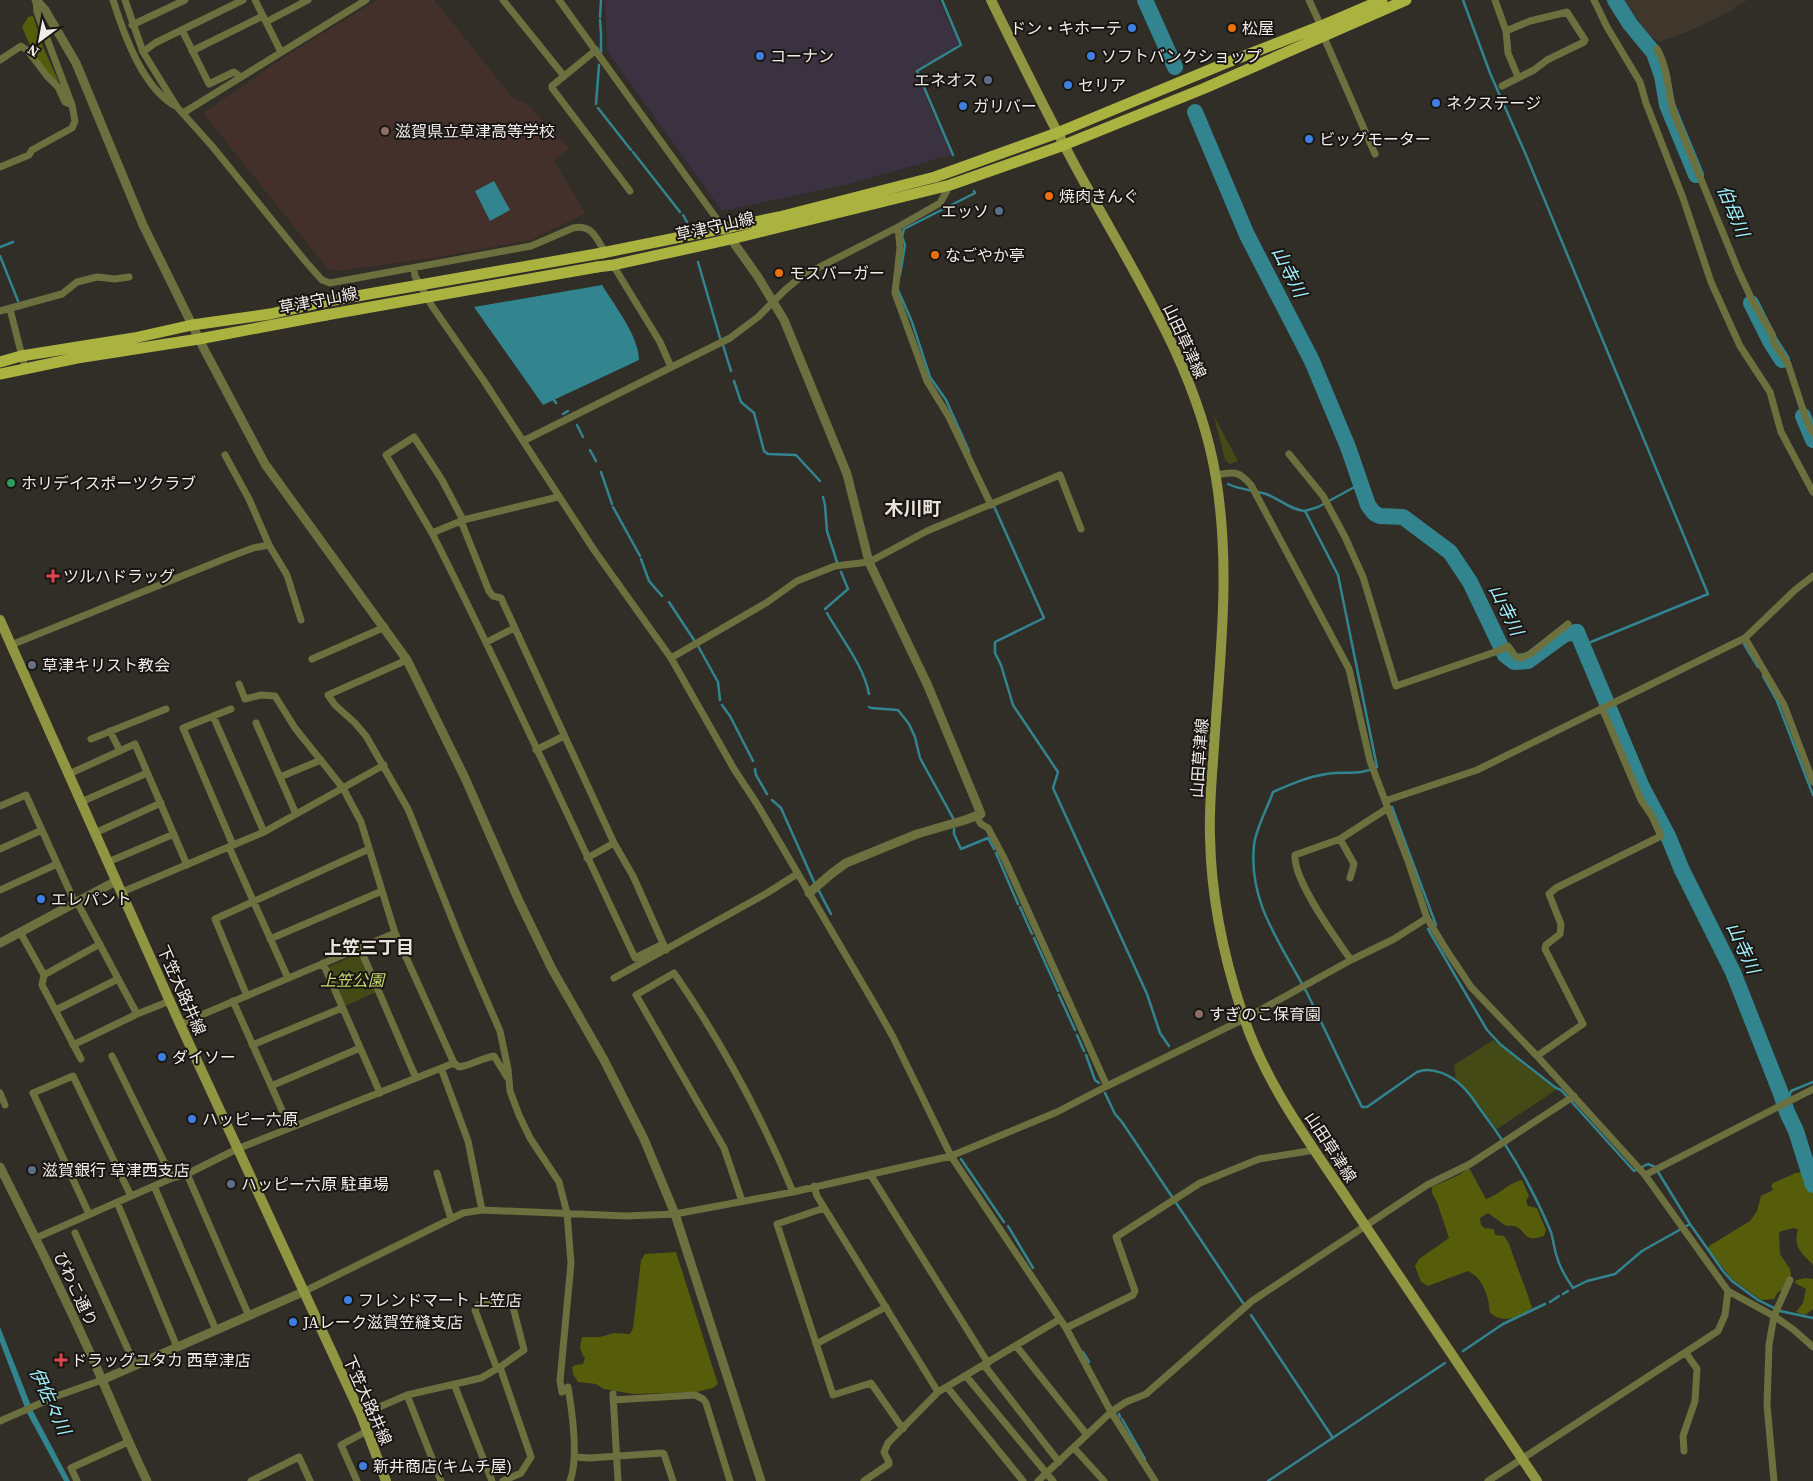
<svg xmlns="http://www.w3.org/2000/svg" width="1813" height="1481" viewBox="0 0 1813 1481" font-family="'Source Serif 4','Noto Sans JP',serif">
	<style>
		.commercial { fill: #3a3141 }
		.built { fill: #3f372c }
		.education { fill: #43302a }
		.green { fill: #444a15 }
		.forest { fill: #555d0b }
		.water { fill: #32848f }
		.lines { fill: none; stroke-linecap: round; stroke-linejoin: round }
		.stream { stroke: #32848f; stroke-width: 2.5 }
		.river { stroke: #32848f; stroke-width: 16 }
		.minor { stroke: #6c703e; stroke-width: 7 }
		.tertiary { stroke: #6c703e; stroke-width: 9 }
		.secondary { stroke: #8f9541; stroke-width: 10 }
		.primary { stroke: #aab240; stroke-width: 11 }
		.primary-bridge { stroke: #aab240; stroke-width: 11 }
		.shop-dot { fill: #3f7fe0; stroke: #181513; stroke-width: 2 }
		.food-dot { fill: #e8710a; stroke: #181513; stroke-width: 2 }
		.service-dot { fill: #5c6f8a; stroke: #181513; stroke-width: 2 }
		.education-dot { fill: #8d6e63; stroke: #181513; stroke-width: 2 }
		.leisure-dot { fill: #2e9e5b; stroke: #181513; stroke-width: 2 }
		.health-dot { fill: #e0444e; stroke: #181513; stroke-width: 2 }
		.worship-dot { fill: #6b7280; stroke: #181513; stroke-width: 2 }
		.labels { text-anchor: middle; stroke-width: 4; stroke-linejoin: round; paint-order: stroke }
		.poi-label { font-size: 16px; fill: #f0ede9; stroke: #181513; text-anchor: start }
		.street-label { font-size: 16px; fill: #f0ede9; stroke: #181513 }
		.park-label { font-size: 16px; font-style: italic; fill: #cad972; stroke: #181513 }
		.water-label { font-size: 18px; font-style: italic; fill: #a0eef9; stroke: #181513 }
		.neighbourhood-label { font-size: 18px; font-weight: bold; fill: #eae3dc; stroke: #181513 }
		.quarter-label { font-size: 19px; font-weight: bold; fill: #eae3dc; stroke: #181513 }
	</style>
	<rect width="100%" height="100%" fill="#312d27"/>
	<path class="commercial" d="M605 0H939L959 44 915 72 951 155 845 185 722 211 607 51Z"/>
	<path class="built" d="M1625 0H1748L1737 5 1731 11 1694 29 1659 42 1646 32Z"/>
	<path class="education" d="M377 0H434L512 97 527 104 570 149 553 160 586 213 531 240 433 258 336 271 327 268 203 113 292 52Z"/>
	<path class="green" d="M1214 416 1238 461 1230 464 1225 460Z
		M358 954 360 955 376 992 345 1006 329 970 330 966Z
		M1493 1040 1556 1090 1497 1129 1467 1089 1456 1079 1454 1065Z"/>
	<path class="forest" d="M33 16 43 47 59 82C44 77 28 42 22 27L28 17Z
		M1469 1168 1486 1199C1499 1195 1508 1183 1522 1180L1529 1196 1526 1201 1528 1206 1537 1208 1546 1230 1544 1236C1518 1245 1529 1223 1506 1226L1488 1213 1480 1218 1481 1225 1484 1228 1494 1229 1495 1235 1504 1236C1510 1243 1511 1250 1514 1258 1520 1275 1527 1291 1532 1308 1519 1318 1504 1324 1490 1313 1489 1297 1483 1278 1468 1271L1428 1286 1421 1282 1415 1266 1419 1259 1449 1238 1437 1202 1432 1193V1187L1459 1175Z
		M1802 1172 1808 1176 1810 1180 1809 1184 1813 1191V1265C1801 1252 1793 1248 1798 1229L1793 1228 1779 1232 1780 1254 1790 1269 1792 1283 1781 1291 1778 1292 1774 1299 1761 1300 1732 1279 1708 1249 1709 1246 1750 1221 1757 1211 1761 1196 1773 1190 1771 1186 1773 1183 1796 1173Z
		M676 1252 718 1384 713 1388 696 1392 633 1394 604 1389 596 1384 578 1382 573 1374 572 1367 575 1365 583 1364 585 1357 583 1356 580 1347 582 1337H600L614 1333 630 1334 633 1328 641 1260 645 1254Z
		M1806 1278 1813 1279V1309L1805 1315 1796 1312 1803 1303 1806 1289 1795 1283 1796 1280Z"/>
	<path class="water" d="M494 181 510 210 490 221 475 191Z
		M602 285C614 305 639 336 639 360L543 405 474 307Z
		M0 1327 33 1411 70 1481H64L27 1413 0 1342Z"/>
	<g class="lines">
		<path class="stream" d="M942 0 961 45 917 71 953 155
			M1463 0 1490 73 1526 155 1708 594 1591 642
			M600 17 601 0
			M600 20 601 34V52
			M596 104 599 65
			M598 108 631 150
			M633 152 680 212
			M683 215 687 222
			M0 247 13 242
			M0 256 18 301
			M698 262 720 338
			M900 275 905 245 902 237 904 229 975 193 974 191
			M898 290 912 322 930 377 946 400 969 451
			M723 345 731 371
			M734 381 741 402 754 413 764 451 768 454 796 455 820 481
			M554 400 556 403
			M563 414 568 411
			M577 425 583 437
			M590 450 596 461
			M601 472 612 504
			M1228 484C1240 490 1254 490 1266 494 1280 499 1290 510 1305 511
			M1360 484 1318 507 1305 511 1338 575 1377 767C1360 776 1345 771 1326 774 1307 777 1291 784 1273 792 1267 809 1256 828 1254 845 1248 904 1282 945 1307 993 1326 1031 1343 1069 1362 1107H1367L1417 1072C1432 1066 1451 1075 1462 1086 1470 1093 1476 1104 1483 1113 1511 1150 1533 1189 1551 1232 1553 1239 1554 1247 1556 1254 1559 1266 1566 1278 1573 1288L1587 1281 1615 1274 1642 1251 1690 1224
			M823 497 825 505 827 531 837 562
			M993 504 1044 618 995 642V653L1001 665 1013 705 1058 772 1053 788 1147 994 1160 1033 1169 1046
			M613 507 640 556
			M641 559 649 581 662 596
			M669 602 694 640
			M825 609 848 589 841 572
			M827 613C841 638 864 666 869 694
			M1744 644 1758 667
			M698 646 718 682 720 700
			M1763 676 1777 701 1813 795
			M722 705 730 716 753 761
			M869 707 871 708 898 710 909 724 915 737 920 758 953 818
			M755 769 756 775 767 794
			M772 800 781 808 814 882
			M1390 809 1392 807 1436 925 1428 929 1487 1030 1501 1045 1556 1088 1561 1090 1634 1171 1648 1164 1655 1167 1690 1224 1723 1271 1732 1281 1758 1300 1780 1311 1813 1318
			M954 829V834L961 849 988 838 994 849
			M996 853 1018 904
			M819 891 831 914
			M1020 907 1032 934
			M1034 938 1058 991
			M1059 995 1075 1030
			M1077 1035 1084 1051
			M1086 1055 1095 1080 1099 1083
			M1105 1093 1115 1114 1122 1122 1243 1303
			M1788 1100 1791 1091 1813 1082
			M961 1159 1004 1222
			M1008 1226 1033 1268
			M1563 1294 1568 1291
			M1550 1302 1559 1296
			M1251 1315 1333 1438
			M1463 1351 1503 1324 1545 1304
			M1083 1352 1089 1362
			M1119 1414 1120 1417
			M1122 1419 1145 1459
			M1268 1481 1445 1363"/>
		<path class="river" d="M1145 0 1175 67
			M1615 0 1630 24 1654 53 1662 76 1667 105 1696 175
			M1195 112 1247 235 1312 361 1348 447 1368 505 1374 513 1380 516 1403 517 1450 552 1470 582 1505 655 1514 662 1528 661 1565 634 1577 632 1642 787 1668 836 1682 870 1733 972 1780 1091 1787 1112 1796 1131 1813 1185
			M1751 303 1771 343 1782 360
			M1803 416 1813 440"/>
		<path class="minor" d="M113 0C124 35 143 89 177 107
			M125 0 143 52 177 107 212 146 306 262 322 280 330 283 531 246 573 228C592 224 596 238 605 252
			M255 0 281 52
			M503 0 564 76
			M559 0 724 229
			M1309 0 1321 26
			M1495 0 1506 31 1508 53 1518 77
			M1594 0 1607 27 1640 82 1646 103 1683 198 1711 282 1740 346 1770 392 1781 432 1813 492
			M266 22 308 0
			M132 25 185 0
			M182 30 209 84 234 72 241 77
			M1323 35 1375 154
			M1657 49C1669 69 1667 93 1675 116L1739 272 1753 302 1772 334 1774 343 1788 364 1806 419 1813 433
			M596 50 552 86V88L630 191
			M192 51 263 16
			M143 52 155 43 243 0
			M0 60 21 46 28 51 47 76 58 87 65 102 72 105
			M1502 86 1534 70 1547 60 1584 42 1585 40 1567 12 1530 21 1506 31
			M183 113 366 0
			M0 167 29 155 32 150 72 128 75 121 72 105 37 12 36 1
			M898 227 900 248 895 293 927 381 949 417 991 505
			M613 265 660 342 671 367
			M414 269 415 276 432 306 484 381 594 550 671 658 734 769 757 804 875 1005 893 1037 951 1156 1066 1328 1111 1412 1155 1481
			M10 309 25 368
			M0 311 62 294 77 282 97 277 115 279 129 277
			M523 441 730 338 758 317 785 290 802 276 898 227 940 203 950 185
			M1289 454 1323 496 1345 537 1363 577 1396 686 1498 651 1508 646 1515 656 1521 658 1530 654 1568 624
			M225 455 249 499 269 545 287 575 301 620
			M1216 475C1235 472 1238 470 1251 485L1349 669 1370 761 1408 861 1427 918 1447 951 1471 987 1537 1056 1645 1175 1728 1291 1774 1316 1794 1330 1813 1347
			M463 520 558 497
			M461 521 432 533C503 673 568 816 635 958L663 944
			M432 533 386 455 414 437 442 480 463 520 461 521 489 591 493 596 501 598 614 843 633 876 666 950
			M1745 638 1784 705 1813 782
			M487 642 514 628
			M11 645 229 557 253 548 269 545
			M671 658 766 603 797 581 835 566 869 562 927 531 1060 475 1081 529
			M312 659 385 627
			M407 660 328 695 335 705 355 723 366 736 408 809 462 944 500 1031 508 1069 510 1091 519 1115 530 1138 559 1182 567 1213 571 1263 560 1381 562 1392
			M239 684 245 699 261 695 275 696 295 728 343 788 361 822 395 933 454 1063 459 1067C472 1065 482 1058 494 1056L507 1077
			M231 709 183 728 233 845
			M213 716 264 832
			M256 723 296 814
			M110 731 120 751
			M91 739 166 709
			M536 750 564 736
			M69 774 135 744 187 865
			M280 777 321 760
			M1385 801 1477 770 1745 638 1795 590 1813 576
			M81 802 147 773
			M0 806 26 795 75 903
			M976 816 981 824 988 828 1005 860 1107 1086
			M95 833 161 803
			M1340 839 1354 864 1350 878
			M229 847 288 978
			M0 849 42 830
			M587 858 614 843
			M108 862 174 834
			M0 890 57 864
			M122 892 264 832 384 765
			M77 902 137 1014
			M20 932 44 975 42 985 81 1059
			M270 939 382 891
			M360 948 416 1078
			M1351 960C1336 939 1293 880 1295 855L1340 839 1388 808
			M323 963 380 1093
			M44 975 100 944
			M614 978 767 893 797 874
			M247 996 215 919 369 849
			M233 1001 290 1128
			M56 1010 118 979
			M180 1024 395 933
			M73 1045 137 1014 170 1001
			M252 1045 342 1008
			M112 1056 172 1178
			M1537 1056 1583 1024 1545 949 1546 945 1560 934 1561 924 1549 894 1556 888 1661 836 1652 816 1641 800 1602 708
			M441 1068 468 1141 482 1210
			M271 1086 360 1048
			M0 1093 5 1105
			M437 1173 451 1219
			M187 1174 249 1316
			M870 1174 988 1363
			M1645 1175 1813 1089
			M154 1186 216 1330
			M814 1186 817 1196 938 1392
			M742 1201 724 1148 636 995 674 973C721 1041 761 1115 793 1192
			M117 1202 177 1347
			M824 1208 777 1224 833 1395 871 1383 903 1429
			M89 1214 33 1093 73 1076 131 1196
			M75 1233 135 1365
			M36 1238 172 1178 187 1174 237 1149 454 1063
			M303 1292 463 1213 482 1210 626 1216 675 1214 793 1192 951 1156 1057 1112 1107 1086 1244 1019 1351 960 1394 939 1427 918
			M1066 1328 1133 1295 1135 1291 1116 1237 1200 1183 1259 1159 1315 1150
			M816 1344 886 1307
			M1017 1347 1087 1435
			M984 1365 1059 1462
			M497 1369 475 1310 478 1305 503 1297 512 1303 524 1350 500 1367
			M966 1376 1053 1481
			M454 1384 492 1481
			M568 1387C572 1411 579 1458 570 1481
			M947 1387 1023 1481
			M613 1394 618 1481
			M407 1395 441 1481
			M613 1400 695 1395 703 1399 706 1403 730 1481
			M361 1415 407 1395 481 1378 500 1367 531 1457 521 1473 503 1481
			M0 1421 57 1396 102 1380
			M1074 1448 1104 1481
			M1684 1451 1683 1436 1695 1401 1697 1369 1686 1353
			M574 1457 590 1458 662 1453 664 1454 673 1481
			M77 1481 71 1468 128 1442
			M251 1481 299 1457 310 1481
			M357 1481 341 1445 367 1431
			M864 1481 889 1464V1462L884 1452 888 1443 938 1392 1060 1319
			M1038 1481 1111 1412 1126 1402 1146 1394 1252 1301 1427 1185 1470 1164 1574 1096
			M1488 1481 1718 1331 1725 1315 1728 1291
			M1774 1481 1767 1405 1769 1345 1774 1316 1790 1280"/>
		<path class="tertiary" d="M36 0 45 10 76 63 143 225 204 349 265 464 407 660 465 778 519 901 552 969 604 1060 644 1139 675 1214 761 1481
			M724 229 758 277 784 320 847 474 869 562 928 686 981 814 965 820 917 834 846 863 831 874 809 893
			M0 943 116 881
			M0 1167C35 1237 71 1308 102 1380 117 1414 131 1448 147 1481
			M102 1380 303 1292"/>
		<path class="secondary" d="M991 0C1022 63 1053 127 1088 189 1138 280 1199 373 1216 478 1231 569 1220 656 1214 747 1212 776 1209 806 1210 836 1211 897 1223 955 1242 1012 1264 1082 1310 1143 1350 1203 1412 1296 1475 1388 1537 1481
			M0 620 180 1024 361 1415 386 1481"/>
		<path class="primary" d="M602 253 779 217 935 177 1057 133 1226 63 1321 26 1382 0
			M597 267 613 265 731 239 950 185 1064 145 1205 88 1406 0
			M0 362 21 356 134 338 192 325 270 314 323 302
			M0 374 77 358 199 339 326 315"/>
		<path class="primary-bridge" d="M323 302 602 253
			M326 315 597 267"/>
	</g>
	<g class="shop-dot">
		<circle cx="1132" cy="28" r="5"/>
		<circle cx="760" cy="56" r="5"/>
		<circle cx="1091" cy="56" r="5"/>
		<circle cx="1068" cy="85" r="5"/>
		<circle cx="1436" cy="103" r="5"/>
		<circle cx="963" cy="106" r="5"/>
		<circle cx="1309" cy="139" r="5"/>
		<circle cx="41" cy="899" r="5"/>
		<circle cx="162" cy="1057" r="5"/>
		<circle cx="192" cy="1119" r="5"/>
		<circle cx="348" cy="1300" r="5"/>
		<circle cx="293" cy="1322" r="5"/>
		<circle cx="363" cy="1466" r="5"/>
	</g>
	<g class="food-dot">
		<circle cx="1232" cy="28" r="5"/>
		<circle cx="1049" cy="196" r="5"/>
		<circle cx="935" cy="255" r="5"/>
		<circle cx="779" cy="273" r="5"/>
	</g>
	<g class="service-dot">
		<circle cx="988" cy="80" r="5"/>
		<circle cx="999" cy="211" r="5"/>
		<circle cx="32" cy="1170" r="5"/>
		<circle cx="231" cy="1184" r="5"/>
	</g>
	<g class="education-dot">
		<circle cx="385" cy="131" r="5"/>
		<circle cx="1199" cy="1014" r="5"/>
	</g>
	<circle class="leisure-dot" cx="11" cy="483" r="5"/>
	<g class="health-dot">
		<path d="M50.5 568.5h5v5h5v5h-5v5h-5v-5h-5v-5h5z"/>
		<path d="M58.5 1352.5h5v5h5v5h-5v5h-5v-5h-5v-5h5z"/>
	</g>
	<circle class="worship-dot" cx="32" cy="665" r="5"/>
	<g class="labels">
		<g class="poi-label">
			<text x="1122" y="34" text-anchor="end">ドン・キホーテ</text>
			<text x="1242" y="34">松屋</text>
			<text x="770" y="62">コーナン</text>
			<text x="1101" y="62">ソフトバンクショップ</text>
			<text x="978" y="86" text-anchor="end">エネオス</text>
			<text x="1078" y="91">セリア</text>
			<text x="1446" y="109">ネクステージ</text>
			<text x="973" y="112">ガリバー</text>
			<text x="395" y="137">滋賀県立草津高等学校</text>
			<text x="1319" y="145">ビッグモーター</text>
			<text x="1059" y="202">焼肉きんぐ</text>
			<text x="989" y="217" text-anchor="end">エッソ</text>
			<text x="945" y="261">なごやか亭</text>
			<text x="789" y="279">モスバーガー</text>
			<text x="21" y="489">ホリデイスポーツクラブ</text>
			<text x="63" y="582">ツルハドラッグ</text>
			<text x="42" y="671">草津キリスト教会</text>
			<text x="51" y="905">エレパント</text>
			<text x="1209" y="1020">すぎのこ保育園</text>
			<text x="172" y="1063">ダイソー</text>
			<text x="202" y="1125">ハッピー六原</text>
			<text x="42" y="1176">滋賀銀行 草津西支店</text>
			<text x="241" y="1190">ハッピー六原 駐車場</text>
			<text x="358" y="1306">フレンドマート 上笠店</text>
			<text x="303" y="1328">JAレーク滋賀笠縫支店</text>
			<text x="71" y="1366">ドラッグユタカ 西草津店</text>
			<text x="373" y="1472">新井商店(キムチ屋)</text>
		</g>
		<g class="street-label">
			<text transform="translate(715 226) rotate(-13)" y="6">草津守山線</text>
			<text transform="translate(318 300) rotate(-11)" y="6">草津守山線</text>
			<text transform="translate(1185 341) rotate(65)" y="6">山田草津線</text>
			<text transform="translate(1199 758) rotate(-86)" y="6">山田草津線</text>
			<text transform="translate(182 990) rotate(66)" y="6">下笠大路井線</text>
			<text transform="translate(1331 1147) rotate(57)" y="6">山田草津線</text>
			<text transform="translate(76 1289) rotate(65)" y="6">びわこ通り</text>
			<text transform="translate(368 1400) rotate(66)" y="6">下笠大路井線</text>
		</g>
		<g class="park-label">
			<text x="352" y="986">上笠公園</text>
		</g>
		<g class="water-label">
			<text transform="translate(1733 211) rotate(67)" y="6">伯母川</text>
			<text transform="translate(1289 272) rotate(63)" y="6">山寺川</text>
			<text transform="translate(1506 610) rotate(64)" y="6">山寺川</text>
			<text transform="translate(1743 948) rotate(65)" y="6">山寺川</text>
			<text transform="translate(50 1401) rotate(65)" y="6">伊佐々川</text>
		</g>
		<g class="neighbourhood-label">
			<text x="369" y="954">上笠三丁目</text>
		</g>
		<g class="quarter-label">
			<text x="913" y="515">木川町</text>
		</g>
	</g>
	<g transform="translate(40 40) rotate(212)" stroke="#181513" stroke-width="4" paint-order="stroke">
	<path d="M0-4L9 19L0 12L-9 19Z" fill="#f0ede9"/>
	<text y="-8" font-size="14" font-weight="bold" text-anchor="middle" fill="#f0ede9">N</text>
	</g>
</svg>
